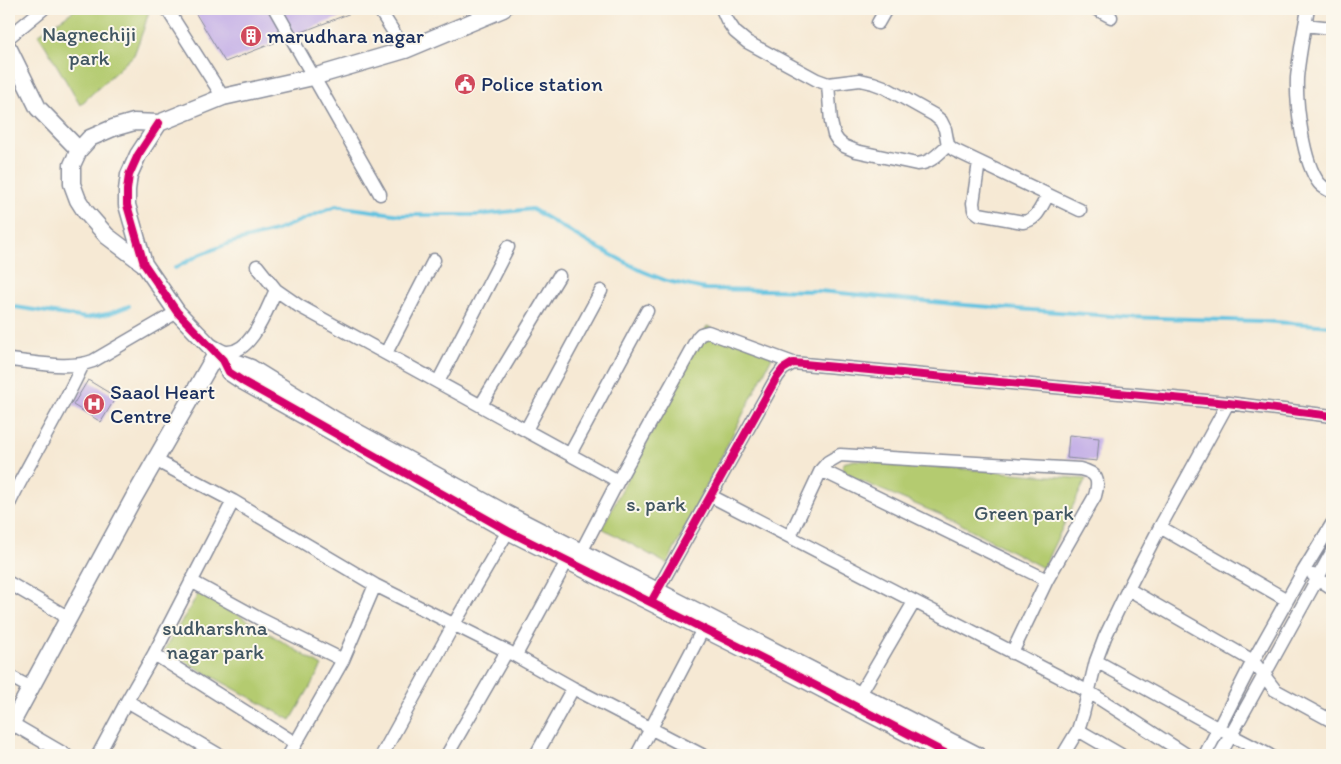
<svg xmlns="http://www.w3.org/2000/svg" width="1341" height="764" viewBox="0 0 1341 764" font-family="Itim,sans-serif">
	<style>
		.green { fill: #b4cb70; stroke: #687d67 }
		.lines { fill: none; stroke-linecap: round; stroke-linejoin: round }
		.stream { stroke: #62c2e0; stroke-width: 4 }
		.building { fill: #bea7e6 }
		.minor-casing { stroke: #888c99; stroke-width: 15 }
		.tertiary-casing { stroke: #888c99; stroke-width: 19 }
		.minor { stroke: #fff; stroke-width: 12 }
		.tertiary { stroke: #fff; stroke-width: 16 }
		.cycleway-casing { stroke: #fbf7ec; stroke-width: 11 }
		.cycleway { stroke: #d6006c; stroke-width: 8 }
		.labels { text-anchor: middle; stroke-width: 4; stroke-linejoin: round; paint-order: stroke }
		.park-label { font-size: 21px; fill: #415662; stroke: #fbf7ec }
		.poi-label { font-size: 21px; fill: #1b2f5e; stroke: #fbf7ec; text-anchor: start }
	</style>
	<rect width="100%" height="100%" fill="#fbf7ec"/>
	<filter id="ink" filterUnits="userSpaceOnUse"><feTurbulence type="fractalNoise" baseFrequency=".02" numOctaves="2"/><feDisplacementMap in="SourceGraphic" scale="10" xChannelSelector="R" yChannelSelector="G"/><feConvolveMatrix kernelMatrix="1 2 1 2 8 2 1 2 1" color-interpolation-filters="sRGB"/></filter>
	<filter id="wash" filterUnits="userSpaceOnUse"><feTurbulence type="fractalNoise" baseFrequency=".0096" numOctaves="4" result="noise"/><feDisplacementMap in="SourceGraphic" scale="20" xChannelSelector="R" yChannelSelector="G"/><feGaussianBlur stdDeviation="1.12" result="paint"/><feColorMatrix in="noise" values="0 0 0 0 0 0 0 0 0 0 0 0 0 0 0 0 0 1.4 0 .05"/><feComposite in="paint" operator="in"/></filter>
	<g filter="url(#wash)">
		<rect width="100%" height="100%" fill="#f6e9d4"/>
		<path class="green" d="M76 9H146L149 11 144 28 134 55 80 105 46 47 38 35Z
			M707 326 772 357 667 564 602 528Z
			M855 460 1086 479 1043 568 955 521 842 473 843 463Z
			M200 591 322 666 291 720 164 650Z"/>
		<g class="lines">
			<path class="stream" d="M175 268 199 255 230 243 275 231 336 206 401 215H478L532 209 589 243 642 271 667 281 705 289 819 291 964 305 1125 317 1261 321 1332 326
				M9 306 86 318 108 314 129 306"/>
		</g>
		<g id="blocks">
			<path class="building" d="M193 9H361L225 62Z
				M88 380 116 397 101 422 73 405Z
				M1069 435 1099 438 1097 461 1067 458Z"/>
		</g>
	</g>
	<g filter="url(#ink)">
		<use href="#blocks" fill-opacity="0" stroke="#888c99" stroke-width="1"/>
		<g class="lines">
			<g class="minor-casing">
				<path id="minor" d="M167 9 223 97
					M275 9 380 194
					M379 9 405 50
					M722 9 727 20 735 32 747 42 817 80 828 84 860 80 873 83 884 87 934 115 941 121 945 129 948 145 954 150 1080 210
					M1096 9 1111 17
					M1308 9C1304 31 1299 55 1297 78 1296 104 1303 163 1319 183 1323 188 1327 189 1332 192
					M878 23 886 9
					M1305 25 1332 28
					M9 37 43 9
					M828 84 831 122 834 135 838 141 844 146 856 151 917 164C931 163 938 154 948 145
					M979 162 973 203 974 210 979 214 1023 222C1038 220 1041 206 1048 195
					M257 266 276 290 299 306 618 481
					M211 345C216 347 221 351 226 352 252 354 267 308 276 290
					M386 353 434 260
					M9 360C35 362 68 370 93 361L177 312
					M438 382 508 247
					M481 405 559 276
					M526 430 601 291
					M570 454 647 311
					M155 460 233 501 375 585 507 651 573 688 702 755
					M821 470 1047 580
					M711 496 1089 692 1187 755
					M9 504C32 456 61 412 83 364
					M1160 527 1287 600
					M790 536 821 470 828 462 840 455 1080 469C1097 473 1100 479 1095 496L1047 580 1012 653
					M581 552 618 481 698 337 701 334 708 332 793 363
					M1313 575 1332 588
					M191 581 260 619 343 660
					M9 583 69 618
					M1128 589 1253 661 1275 690 1332 721
					M653 598 777 377 783 369 793 363 1228 403 1332 416
					M154 654 295 743
					M516 655 567 561
					M1096 661 1219 729 1269 755
					M9 676 31 688
					M127 701 219 755
					M856 701 914 602
					M11 723 66 755
					M1078 730 1121 755
					M98 755 127 701 154 654 233 501
					M289 755 343 660 375 585
					M382 755 454 624 508 531
					M447 755 507 651
					M536 755 573 688
					M637 755 703 629
					M1063 755 1078 730 1083 714 1096 661 1105 637 1128 589 1160 527 1228 403
					M1205 755 1253 661 1304 570 1332 524
					M1220 755 1332 552"/>
			</g>
			<g class="tertiary-casing">
				<path id="tertiary" d="M9 49 38 108 79 150
					M159 123 138 155 129 175 127 190V205L144 264 177 312 223 360 229 372 244 382 508 531 780 667 949 755
					M144 264 107 236 85 211 78 200 72 184V165L79 150 90 138 113 128 134 122 159 123 223 97 313 77 405 50 503 9
					M223 360 235 362 251 368 335 420 507 514 977 755
					M9 728 133 499 216 354"/>
			</g>
			<use href="#minor" class="minor"/>
			<use href="#tertiary" class="tertiary"/>
			<g class="cycleway-casing">
				<path id="cycleway" d="M159 123 138 155 129 175 127 190V205L144 264 177 312 223 360 229 372 244 382 508 531 780 667 949 755
					M651 602 777 377 783 369 793 363 1228 403 1332 416"/>
			</g>
			<use href="#cycleway" class="cycleway"/>
		</g>
	</g>
	<defs>
		<g id="building-disc" transform="scale(1.125)"><circle r="9.5" fill="#d1495b" stroke="#fbf7ec"/><path d="M-4-6H4V6H1V3H-1V6H-4ZM-2.5-4.3h1.7v1.8h-1.7ZM.8-4.3h1.7v1.8H.8ZM-2.5-1h1.7V.8h-1.7ZM.8-1h1.7V.8H.8Z" fill="#fff"/></g>
		<g id="civic-disc" transform="scale(1.125)"><circle r="9.5" fill="#d1495b" stroke="#fbf7ec"/><path d="M-.6-6.5H3V-4.5H.6V-3L4-1V1h2V6H-6V1h2V-1L-.6-3ZM-1.2 2.5V6h2.4V2.5Z" fill="#fff"/></g>
		<g id="hospital-disc" transform="scale(1.125)"><circle r="9.5" fill="#d1495b" stroke="#fbf7ec"/><path d="M-5-5h3v3.5h4V-5h3V5h-3V1.5h-4V5h-3Z" fill="#fff"/></g>
	</defs>
	<g fill-rule="evenodd">
		<use href="#building-disc" x="251" y="36"/>
		<use href="#civic-disc" x="465" y="84"/>
		<use href="#hospital-disc" x="94" y="404"/>
	</g>
	<g class="labels">
		<g class="park-label">
			<text x="89" y="41">Nagnechiji<tspan x="89" dy="24">park</tspan></text>
			<text x="656" y="511">s. park</text>
			<text x="1024" y="520">Green park</text>
			<text x="215" y="635">sudharshna<tspan x="215" dy="24">nagar park</tspan></text>
		</g>
		<g class="poi-label">
			<text x="267" y="43">marudhara nagar</text>
			<text x="481" y="91">Police station</text>
			<text x="110" y="399">Saaol Heart<tspan x="110" dy="24">Centre</tspan></text>
		</g>
	</g>
	<rect width="1341" height="764" fill="none" stroke="#fbf7ec" stroke-width="30"/>
</svg>
